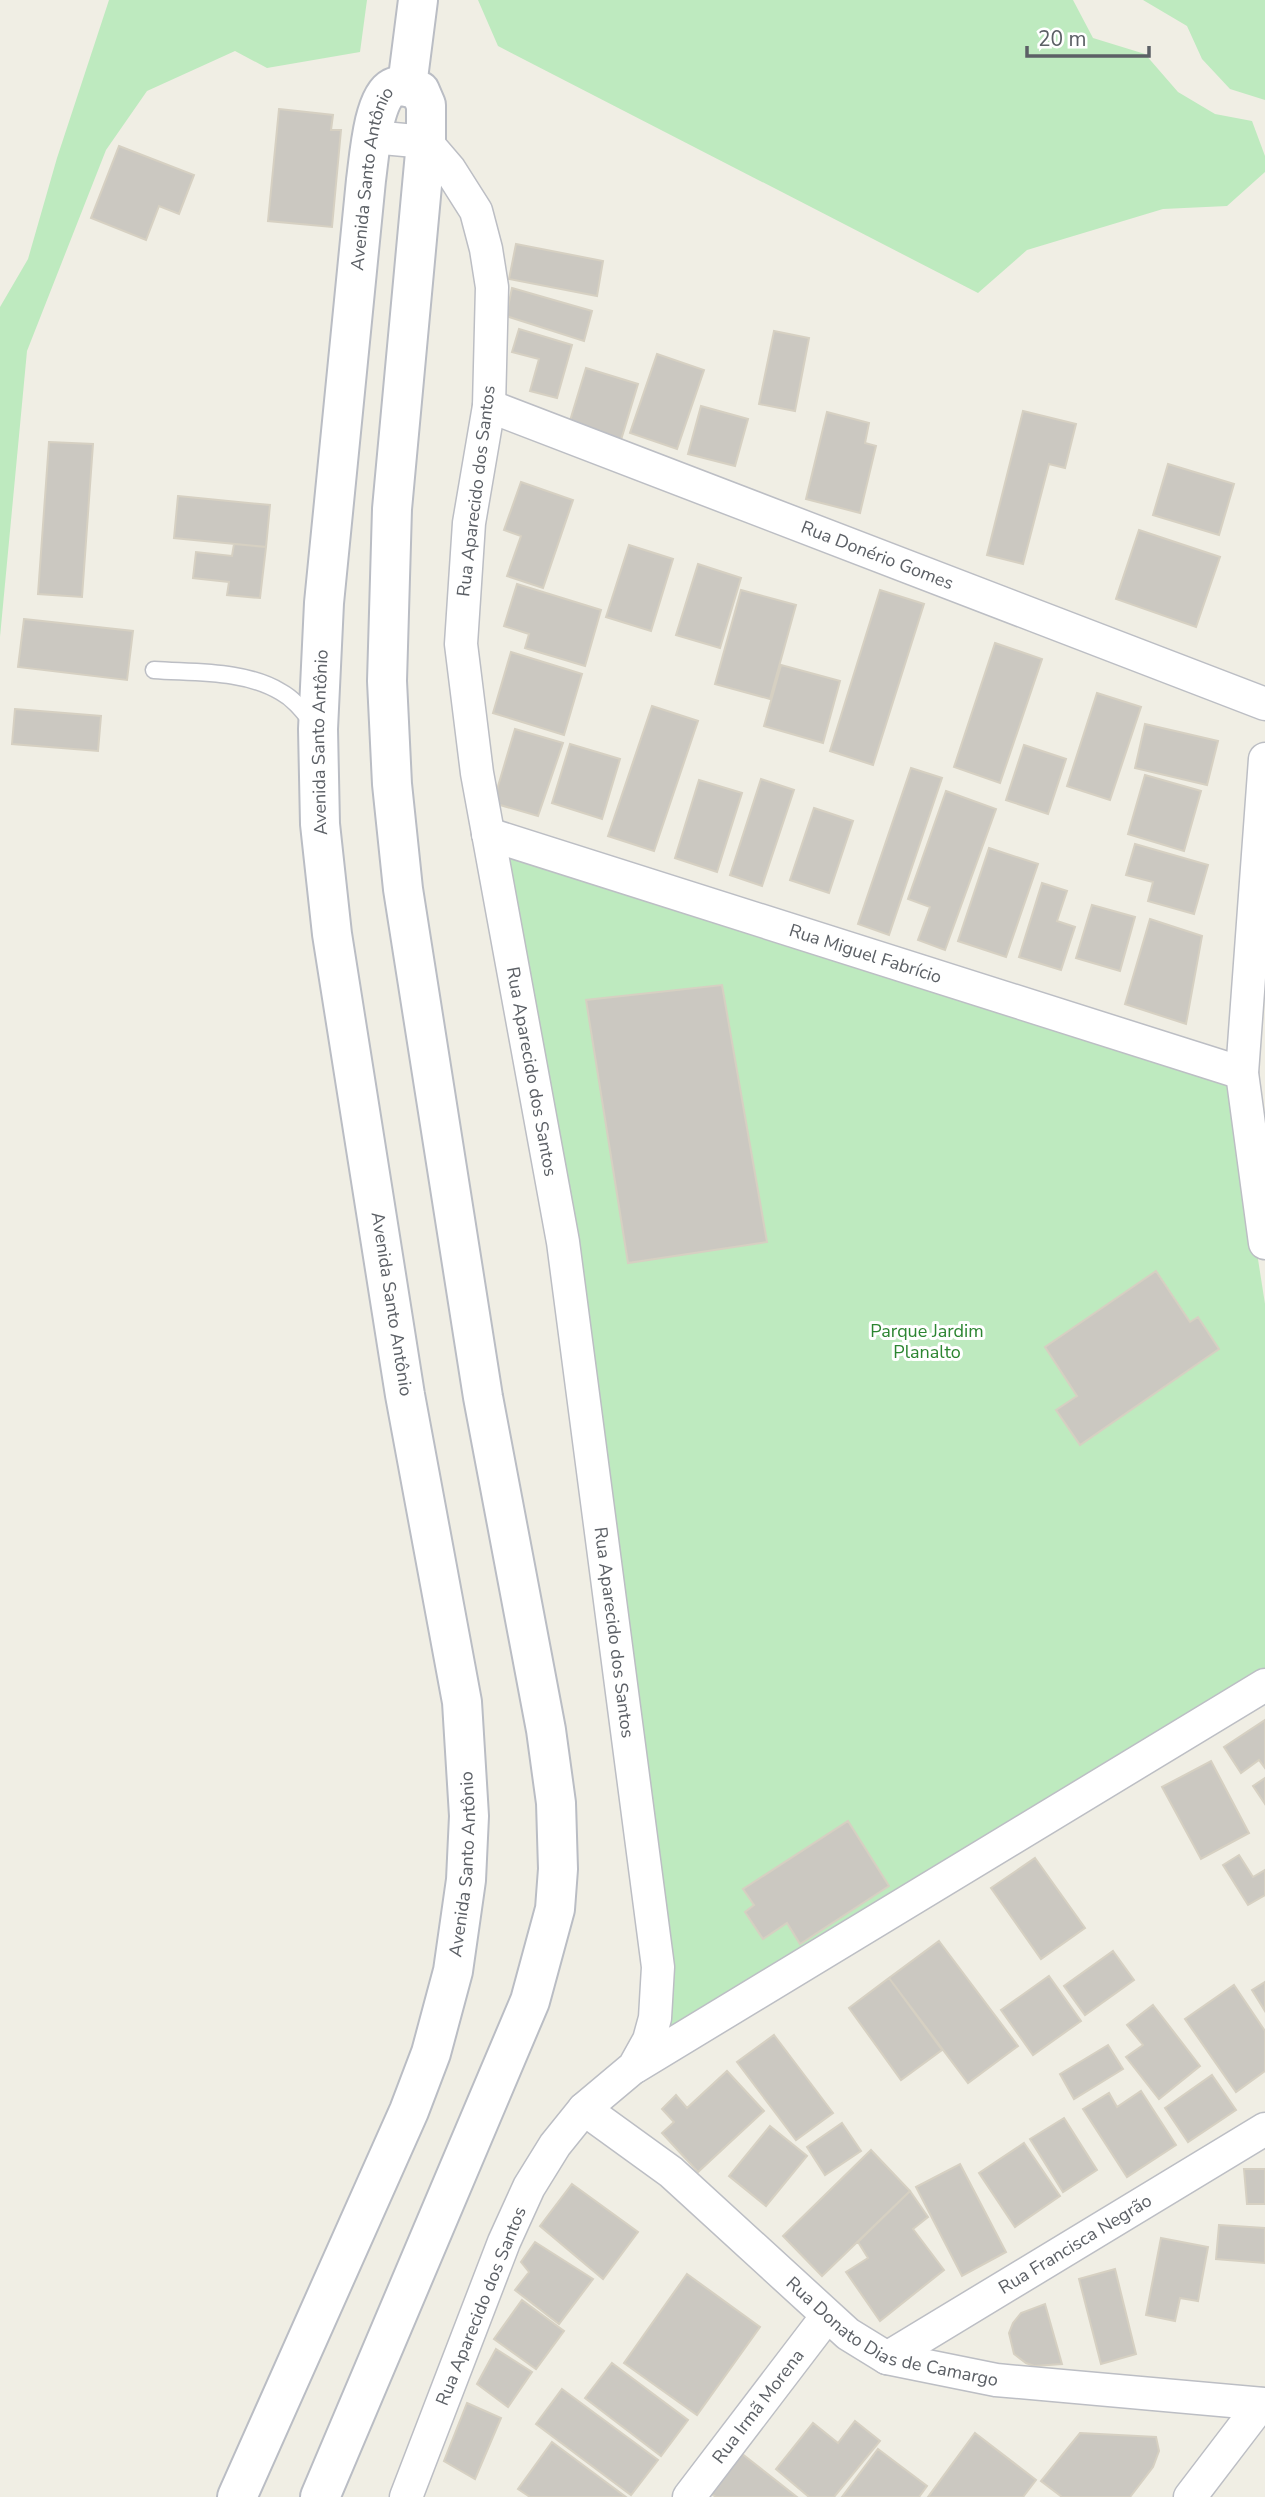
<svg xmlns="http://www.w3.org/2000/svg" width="1265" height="2497" viewBox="0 0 1265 2497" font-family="'Nunito Sans',sans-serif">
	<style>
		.green { fill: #beeabf }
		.building { fill: #cbc8c1; stroke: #d6d0c2; stroke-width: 2 }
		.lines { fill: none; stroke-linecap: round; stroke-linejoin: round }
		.lane-casing { stroke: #bcbec4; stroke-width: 19 }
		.street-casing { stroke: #bcbec4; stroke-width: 35 }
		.secondary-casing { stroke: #babdc4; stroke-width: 42 }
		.lane { stroke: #fff; stroke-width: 16 }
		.street { stroke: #fff; stroke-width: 32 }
		.secondary { stroke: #fff; stroke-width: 38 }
		.labels { text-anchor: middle; stroke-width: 6; stroke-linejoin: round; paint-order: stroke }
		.street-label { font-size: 18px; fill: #5c6066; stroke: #fff }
		.park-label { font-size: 18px; fill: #2c8531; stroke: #fff }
	</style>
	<rect width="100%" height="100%" fill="#f0eee4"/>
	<path class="green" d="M109 0H367L360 52 267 68 235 51 147 91 106 150 27 351 0 637V307L28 259 57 158Z
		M478 0H1073L1093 38 1145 54 1178 92 1215 114 1252 121 1265 156V172L1227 206 1163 209 1027 250 978 293 498 46Z
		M1143 0H1265V100L1230 89 1202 59 1187 26Z
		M501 851 1230 1080 1265 1304V1675L659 2041Z"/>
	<path class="building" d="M279 109 333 115 331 130H341L332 227 268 221Z
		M119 146 194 175 179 214 159 206 146 240 91 218Z
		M516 244 603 261 597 296 509 279Z
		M512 288 592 311 584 341 506 316Z
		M519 329 572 345 557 398 530 391 539 359 512 352Z
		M774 331 809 338 795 411 759 404Z
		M657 354 704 370 677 449 630 433Z
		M586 368 638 384 621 440 569 424Z
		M701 406 748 419 735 466 688 454Z
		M1023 411 1076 424 1065 468 1049 464 1023 564 987 555Z
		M827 412 869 423 865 443 876 446 860 513 806 499Z
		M49 442 93 444 82 597 38 594Z
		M1168 464 1234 484 1219 535 1153 515Z
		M521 482 573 500 543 588 507 576 521 536 504 530Z
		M178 496 270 505 266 547 174 538Z
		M1139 530 1220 557 1196 627 1116 599Z
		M234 544 266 547 260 598 227 595 229 582 193 578 196 552 232 556Z
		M629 545 673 559 651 631 606 617Z
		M698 564 741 578 720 648 676 635Z
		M517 584 601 610 585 666 525 648 529 634 504 626Z
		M741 590 796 605 770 699 715 684Z
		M880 590 924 604 873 765 830 751Z
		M24 619 133 631 127 680 18 667Z
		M995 643 1042 659 1000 783 954 767Z
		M511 652 582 674 564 735 493 713Z
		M781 665 840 681 823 743 764 726Z
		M1097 693 1141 707 1110 800 1067 786Z
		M652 706 698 721 654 851 608 836Z
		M15 709 101 716 98 751 12 744Z
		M1145 724 1218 741 1207 785 1135 768Z
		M515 729 563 743 538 816 493 803Z
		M570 744 620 759 602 819 552 803Z
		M1024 745 1066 759 1048 814 1006 800Z
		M911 768 942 778 889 935 858 924Z
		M1145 775 1201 791 1184 851 1128 834Z
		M761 779 794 790 762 886 730 875Z
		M699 780 742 793 717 872 675 858Z
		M946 791 996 809 945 950 918 940 930 907 908 899Z
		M814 808 853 821 829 893 790 880Z
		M1135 844 1208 865 1194 914 1148 901 1153 882 1126 875Z
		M989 848 1038 864 1006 957 958 941Z
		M1042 883 1067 891 1057 921 1075 927 1061 970 1019 957Z
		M1092 905 1135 917 1120 971 1076 958Z
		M1150 919 1202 936 1186 1024 1125 1004Z
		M722 985 767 1242 628 1263 586 1000Z
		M1156 1271 1190 1322 1198 1317 1219 1349 1080 1445 1056 1410 1077 1396 1045 1347Z
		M1265 1720V1768L1259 1760 1241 1773 1224 1747Z
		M1211 1761 1249 1833 1201 1859 1162 1787Z
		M1265 1778V1804L1253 1786Z
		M848 1821 889 1886 800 1944 787 1923 763 1939 745 1912 754 1905 743 1889Z
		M1239 1855 1253 1877 1265 1870V1895L1248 1905 1223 1865Z
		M1035 1858 1085 1928 1041 1959 991 1888Z
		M939 1941 1018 2046 968 2083 889 1978Z
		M1113 1951 1134 1980 1085 2015 1064 1986Z
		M1049 1976 1081 2021 1033 2055 1001 2010Z
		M889 1978 942 2050 901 2080 849 2008Z
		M1265 1982V2011L1252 1990Z
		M1234 1985 1265 2031V2071L1236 2092 1185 2019Z
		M1153 2005 1200 2066 1159 2099 1126 2057 1143 2045 1127 2025Z
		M774 2035 833 2113 796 2140 737 2062Z
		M1108 2045 1123 2069 1074 2099 1060 2074Z
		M727 2071 764 2111 698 2172 662 2133 674 2122 662 2109 676 2095 687 2108Z
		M1212 2075 1236 2110 1188 2142 1165 2108Z
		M1141 2091 1176 2145 1127 2177 1083 2109 1109 2093 1117 2107Z
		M1064 2118 1097 2170 1063 2192 1030 2139Z
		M842 2123 861 2151 825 2175 807 2147Z
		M770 2126 807 2156 766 2206 729 2176Z
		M1024 2143 1060 2196 1015 2227 979 2173Z
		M871 2150 910 2191 822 2276 783 2236Z
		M960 2164 1006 2252 962 2276 916 2187Z
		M1244 2169H1265V2204H1247Z
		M572 2184 638 2232 603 2279 540 2226Z
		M910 2191 928 2217 913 2229 944 2270 880 2321 846 2272 868 2258 858 2242Z
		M1219 2225 1265 2228V2263L1216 2259Z
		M1161 2238 1208 2247 1198 2301 1180 2298 1175 2321 1146 2315Z
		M535 2242 593 2279 559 2324 515 2290 529 2272 521 2262Z
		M1115 2269 1136 2354 1101 2364 1079 2279Z
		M687 2274 760 2327 697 2415 624 2363Z
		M522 2300 564 2331 536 2369 494 2339Z
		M1045 2304 1062 2364 1034 2366 1026 2363 1014 2354 1009 2333 1013 2323 1021 2313Z
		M496 2349 532 2372 508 2407 477 2384Z
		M612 2363 688 2420 661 2456 585 2398Z
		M562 2389 658 2460 631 2495 536 2424Z
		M467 2403 501 2418 475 2479 444 2461Z
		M855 2421 880 2441 834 2497H809L776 2469 813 2423 838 2443Z
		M975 2433 1036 2480 1023 2497H928Z
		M1080 2433 1156 2437 1159 2451 1153 2467 1130 2497H1062L1041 2481Z
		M552 2442 626 2497H530L518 2489Z
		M878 2449 927 2486 919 2497H842Z
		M741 2453 797 2497H716L710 2493Z"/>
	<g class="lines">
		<g class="lane-casing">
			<path id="lane" d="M154 670C195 673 245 670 281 692 294 699 303 711 312 722"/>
		</g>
		<g class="street-casing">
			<g id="street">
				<path id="s1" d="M372 137 426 142 450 170 476 211 486 249 492 287 489 406 469 523 461 644 477 773 563 1242 658 1967 655 2018 649 2040 634 2067 584 2109 555 2145 529 2187 504 2242 406 2497"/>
				<path id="s2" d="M489 406 1265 704"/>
				<path d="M1265 759 1242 1073 1265 1243"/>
				<path id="s3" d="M488 834 1242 1073"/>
				<path d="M635 2067 1265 1685"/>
				<path id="s4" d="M584 2109 671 2172 848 2334 887 2358 996 2380 1265 2404"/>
				<path id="s5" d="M887 2358 1265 2129"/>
				<path id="s6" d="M689 2497 827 2316"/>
				<path d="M1190 2497 1261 2404"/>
			</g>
		</g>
		<g class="secondary-casing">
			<g id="secondary">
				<path d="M407 86 418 0"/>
				<path id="s7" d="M237 2497 409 2111 431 2053 453 1971 466 1880 469 1816 462 1702 405 1395 332 934 320 824 318 729 324 603 366 180C369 159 373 98 392 88 401 84 411 88 420 91L426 105V142L392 509 387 681 392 784 403 889 483 1397 546 1730 556 1803 558 1869 555 1909 530 2001 320 2497"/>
			</g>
		</g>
		<use href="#lane" class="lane"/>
		<use href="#street" class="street"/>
		<use href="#secondary" class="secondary"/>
	</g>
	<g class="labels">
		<g class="street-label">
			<text dy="6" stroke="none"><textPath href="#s7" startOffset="2378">Avenida Santo Antônio</textPath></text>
			<text transform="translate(476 491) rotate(-83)" y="6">Rua Aparecido dos Santos</text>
			<text dy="6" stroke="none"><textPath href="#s2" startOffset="416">Rua Donério Gomes</textPath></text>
			<text dy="6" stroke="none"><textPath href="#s7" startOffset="1811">Avenida Santo Antônio</textPath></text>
			<text dy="6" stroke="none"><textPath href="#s3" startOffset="396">Rua Miguel Fabrício</textPath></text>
			<text dy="6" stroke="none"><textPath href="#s1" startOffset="1010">Rua Aparecido dos Santos</textPath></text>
			<text transform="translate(392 1304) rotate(81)" y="6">Avenida Santo Antônio</text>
			<text dy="6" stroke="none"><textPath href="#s1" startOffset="1577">Rua Aparecido dos Santos</textPath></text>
			<text dy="6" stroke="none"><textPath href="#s7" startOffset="677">Avenida Santo Antônio</textPath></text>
			<text dy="6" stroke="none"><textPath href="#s5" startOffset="220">Rua Francisca Negrão</textPath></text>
			<text transform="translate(481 2306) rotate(-68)" y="6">Rua Aparecido dos Santos</text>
			<text dy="6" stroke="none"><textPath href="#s4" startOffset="387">Rua Donato Dias de Camargo</textPath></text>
			<text dy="6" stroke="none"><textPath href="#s6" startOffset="114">Rua Irmã Morena</textPath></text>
		</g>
		<g class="park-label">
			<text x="927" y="1337">Parque Jardim<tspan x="927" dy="21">Planalto</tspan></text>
		</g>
	</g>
	<path d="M1027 46v10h122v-10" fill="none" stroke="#5c6066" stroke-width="3.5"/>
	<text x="1038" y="46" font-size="21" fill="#5c6066" stroke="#ffffff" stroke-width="5" paint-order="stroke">20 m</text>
</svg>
